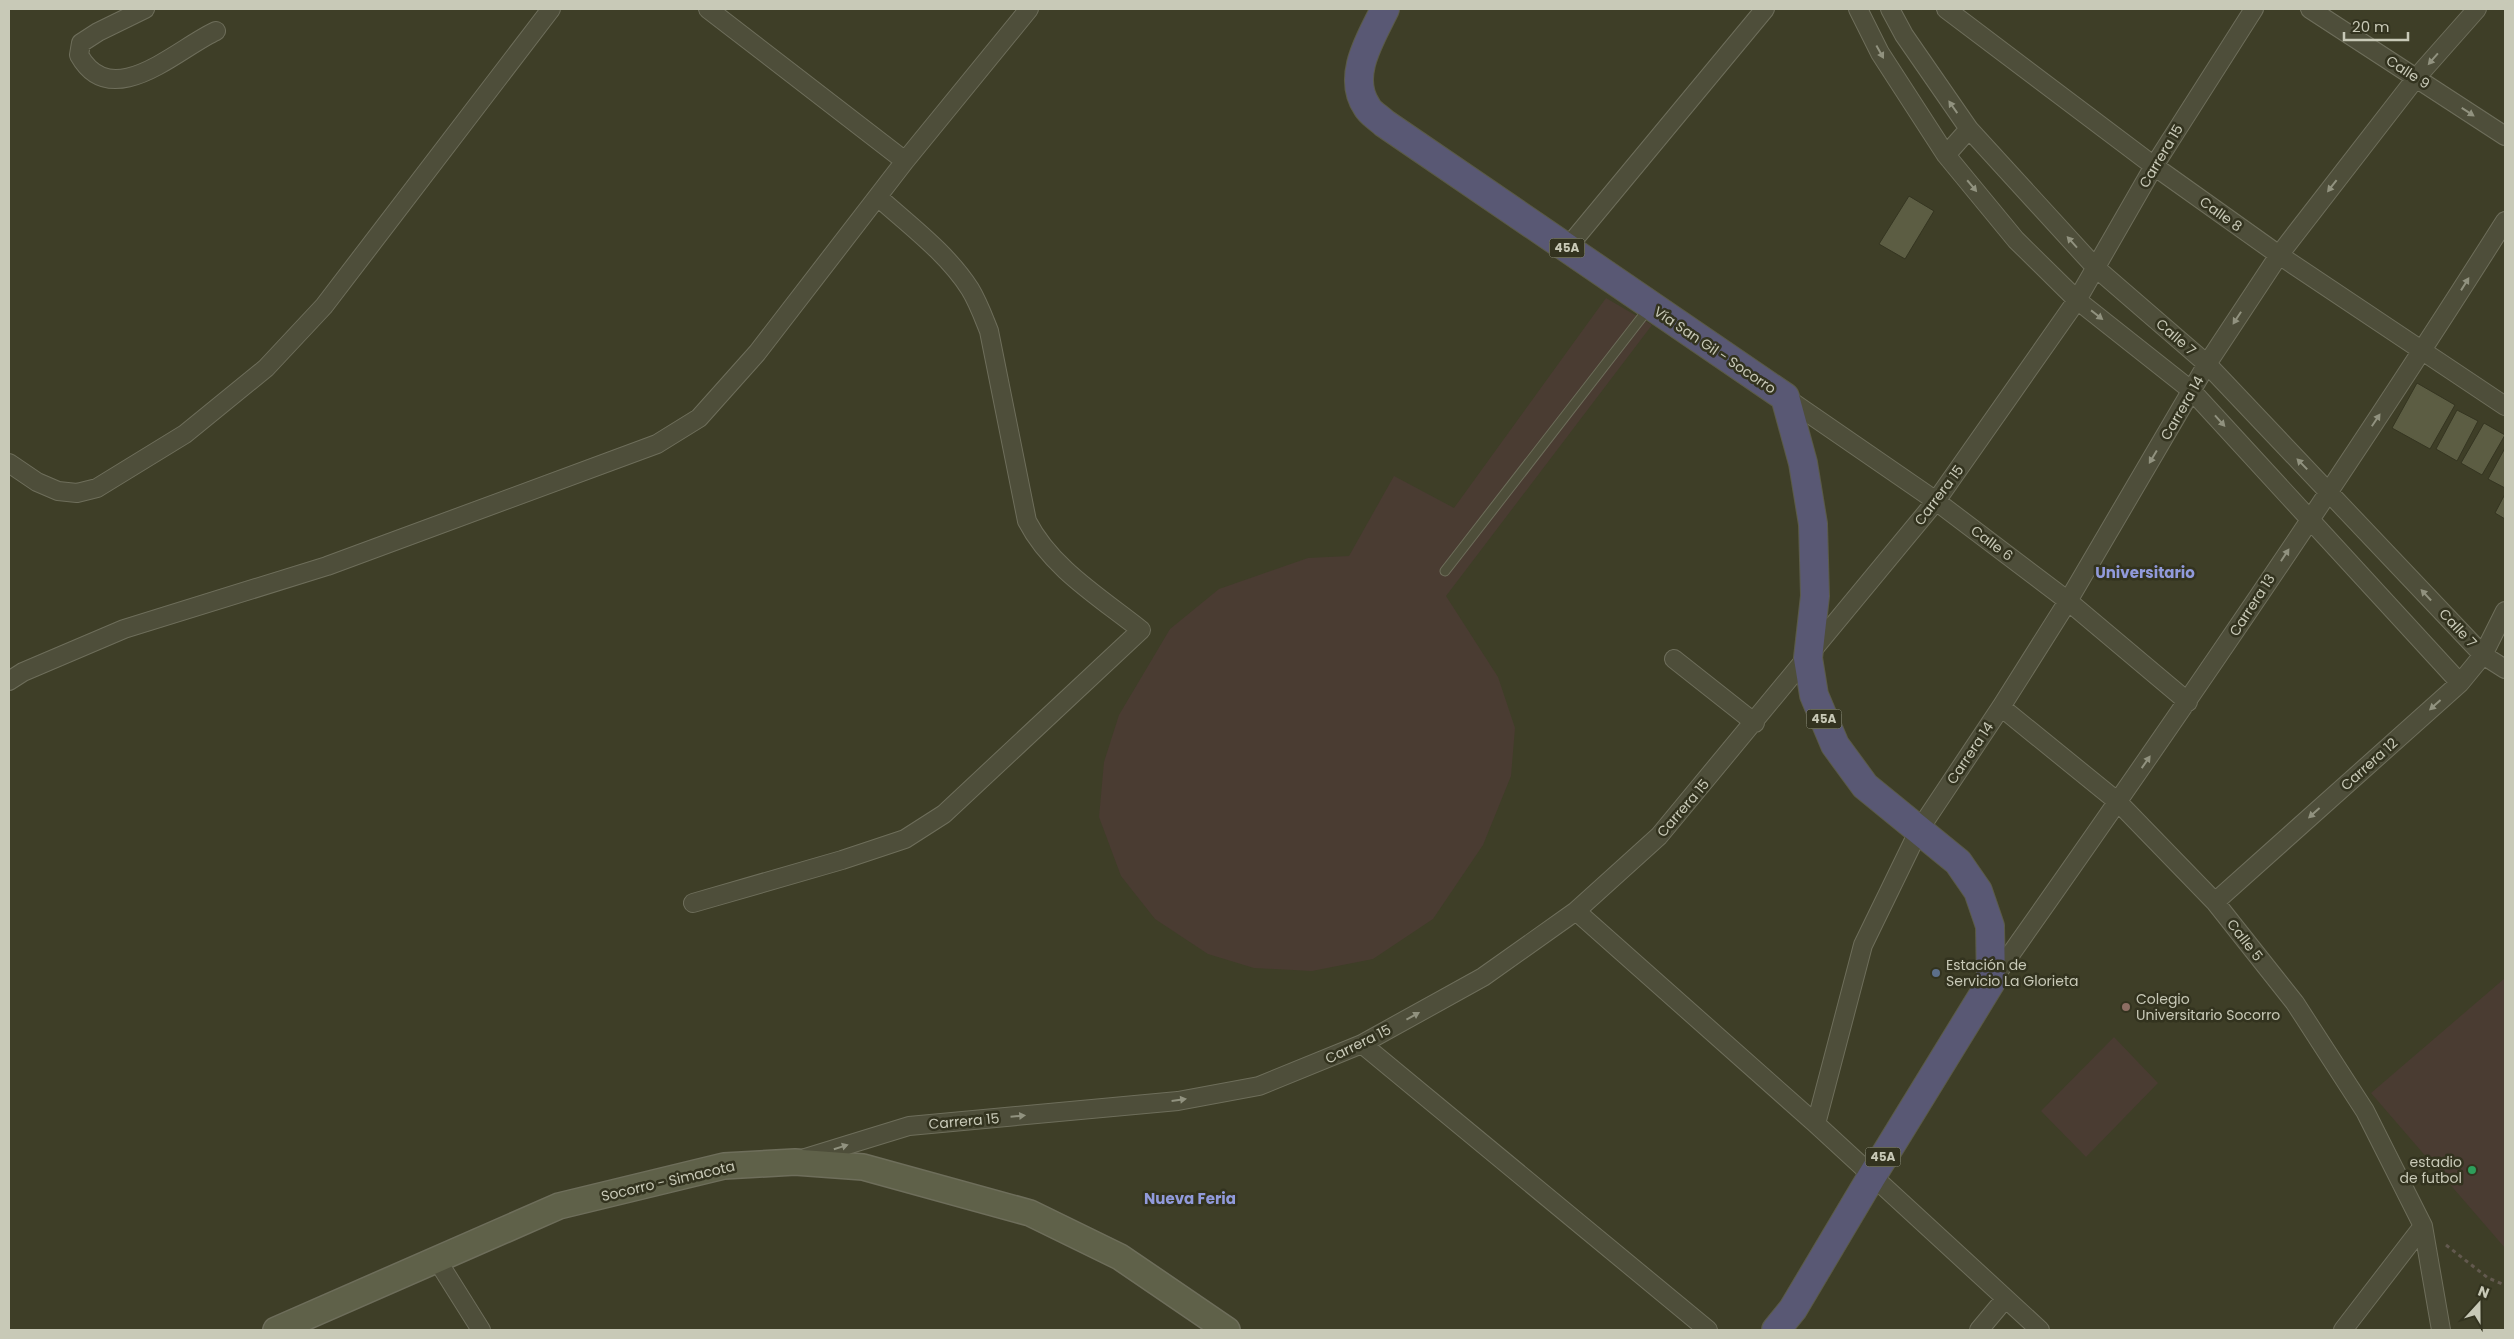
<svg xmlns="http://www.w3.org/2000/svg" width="2514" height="1339" viewBox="0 0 2514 1339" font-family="Poppins,sans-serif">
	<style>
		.green { fill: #4a3c32 }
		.building { fill: #5c5d43; stroke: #353521 }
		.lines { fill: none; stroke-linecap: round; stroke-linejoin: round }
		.lane-casing { stroke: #6e6e5b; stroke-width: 11 }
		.street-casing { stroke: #6e6e5b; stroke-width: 20 }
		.secondary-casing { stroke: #6e6e5b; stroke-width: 28 }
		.highway-casing { stroke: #5b5b48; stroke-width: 30 }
		.path { stroke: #62594e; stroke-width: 3; stroke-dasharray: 4 4; stroke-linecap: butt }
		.lane { stroke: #4e4e3a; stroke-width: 9 }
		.street { stroke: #4e4e3a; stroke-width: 18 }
		.secondary { stroke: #5f6149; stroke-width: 25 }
		.highway { stroke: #595874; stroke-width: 28 }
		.oneway { fill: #91927f }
		.service-dot { fill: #5c6f8a; stroke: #33331f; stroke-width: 2 }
		.education-dot { fill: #8d6e63; stroke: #33331f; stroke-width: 2 }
		.leisure-dot { fill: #2e9e5b; stroke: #33331f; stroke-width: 2 }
		.labels { text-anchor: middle; stroke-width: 5; stroke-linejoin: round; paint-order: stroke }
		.shield { fill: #33331f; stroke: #9b9c89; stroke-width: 1 }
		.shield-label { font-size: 12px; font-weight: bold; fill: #c8c9b7 }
		.street-label { font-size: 14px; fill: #c8c9b7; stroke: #33331f }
		.poi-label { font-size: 14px; fill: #c8c9b7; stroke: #33331f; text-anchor: start }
		.neighbourhood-label { font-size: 15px; font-weight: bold; fill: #919adb; stroke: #33331f }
	</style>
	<rect width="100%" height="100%" fill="#3e3e27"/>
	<path class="green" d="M1606 298 1652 325 1446 596 1498 677 1515 728 1511 776 1483 845 1433 919 1373 959 1312 971 1254 968 1208 954 1155 919 1121 876 1099 817 1104 762 1119 715 1170 629 1219 589 1308 558 1349 556 1394 476 1454 508Z
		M2505 978V1248L2371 1093Z
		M2114 1037 2158 1083 2086 1157 2041 1111Z"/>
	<path class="building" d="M1909 196 1934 211 1905 259 1879 244Z
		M2417 383 2455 405 2430 449 2392 428Z
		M2457 410 2478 421 2457 461 2436 449Z
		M2484 423 2505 435 2482 475 2461 463Z
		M2505 448V488L2488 479Z
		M2505 494V519L2495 513Z"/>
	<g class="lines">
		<g class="lane-casing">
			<path id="lane" d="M1445 571 1649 308"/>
		</g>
		<g class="street-casing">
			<path id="street" d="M145 9 98 32 81 43 79 55C112 114 178 48 216 31
				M708 9 905 161
				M1858 9 1880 53 1946 155 2016 240 2077 300 2192 391 2460 683
				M1890 9 1904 35 1969 129 2096 268 2207 364 2483 655 2505 669
				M1946 9 2154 166 2279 255 2505 406
				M2310 9 2505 136
				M1946 155 1969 129
				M1567 248 1765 9
				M1785 397 1936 501 2068 601 2188 702
				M9 463 37 482 58 491 77 493 97 488 185 434 266 368 324 306 551 9
				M1674 659 1755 723
				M9 681 23 672 124 629 327 566 657 444 699 418 757 353 905 161 1029 9
				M2001 707 2118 802 2215 902 2295 1003 2365 1111 2423 1226 2441 1330
				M2215 902 2460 683 2483 655 2505 611
				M693 903 842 860 905 839 944 814 1141 630C1101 598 1051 568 1027 521L989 331C983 316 978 302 970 289 947 253 909 225 878 197
				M1576 911 1816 1124 2040 1330
				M1991 982C2168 732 2341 480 2505 221
				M1362 1044 1708 1330
				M1816 1124 1863 945 1919 830 2001 707 2068 601 2207 364 2279 255 2416 78 2477 9
				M805 1158 909 1126 1178 1101 1259 1086 1362 1044 1483 977 1576 911 1659 836 1936 501 2077 300 2154 166 2254 9
				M437 1260 481 1330
				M1979 1330 2005 1299
				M2343 1330 2423 1226"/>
		</g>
		<g class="secondary-casing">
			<path id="secondary" d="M276 1330 559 1206 724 1166 795 1162 863 1167 1030 1213 1120 1257 1227 1330"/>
		</g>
		<g class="highway-casing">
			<path id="highway" d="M1385 9C1371 38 1346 76 1367 107 1370 113 1379 118 1384 123L1785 397 1803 463 1813 524 1815 596 1808 658 1814 695 1835 745 1865 786 1958 862 1978 891 1990 926 1991 982 1872 1176 1793 1309 1776 1330"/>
		</g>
		<path class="path" d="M2446 1245 2488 1278 2505 1285"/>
		<use href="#lane" class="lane"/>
		<use href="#street" class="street"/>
		<use href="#secondary" class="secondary"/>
		<use href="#highway" class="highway"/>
	</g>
	<defs><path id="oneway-solid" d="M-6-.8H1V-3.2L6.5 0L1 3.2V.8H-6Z" transform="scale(1.25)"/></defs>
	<g class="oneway">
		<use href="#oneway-solid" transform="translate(1880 52) rotate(61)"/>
		<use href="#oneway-solid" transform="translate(2433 59) rotate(131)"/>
		<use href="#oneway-solid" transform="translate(1953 107) rotate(-125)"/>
		<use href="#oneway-solid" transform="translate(2468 112) rotate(33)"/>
		<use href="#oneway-solid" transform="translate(1972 186) rotate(50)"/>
		<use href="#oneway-solid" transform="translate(2332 186) rotate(128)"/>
		<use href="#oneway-solid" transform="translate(2072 242) rotate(-132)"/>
		<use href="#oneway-solid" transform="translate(2465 284) rotate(-58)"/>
		<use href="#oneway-solid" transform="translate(2097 315) rotate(38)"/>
		<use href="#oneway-solid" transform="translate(2237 318) rotate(123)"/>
		<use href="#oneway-solid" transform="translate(2376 420) rotate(-56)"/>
		<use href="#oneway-solid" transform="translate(2220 421) rotate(48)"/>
		<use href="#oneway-solid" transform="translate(2153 457) rotate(121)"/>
		<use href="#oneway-solid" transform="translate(2302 464) rotate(-134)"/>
		<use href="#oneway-solid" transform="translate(2285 555) rotate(-57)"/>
		<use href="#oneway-solid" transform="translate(2426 595) rotate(-133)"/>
		<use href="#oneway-solid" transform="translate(2435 705) rotate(138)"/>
		<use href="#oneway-solid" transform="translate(2146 762) rotate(-55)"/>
		<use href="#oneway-solid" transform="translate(2314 813) rotate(138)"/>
		<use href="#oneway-solid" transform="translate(1413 1016) rotate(-29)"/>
		<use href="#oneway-solid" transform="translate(1179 1100) rotate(-8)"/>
		<use href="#oneway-solid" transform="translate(1018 1116) rotate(-5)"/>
		<use href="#oneway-solid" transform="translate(841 1147) rotate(-17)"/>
	</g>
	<circle class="service-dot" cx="1936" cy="973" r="5"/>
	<circle class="education-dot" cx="2126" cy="1007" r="5"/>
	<circle class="leisure-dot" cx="2472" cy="1170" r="5"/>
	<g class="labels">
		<g class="shield">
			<rect x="1549.5" y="238.5" width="35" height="19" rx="4"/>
			<rect x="1806.5" y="709.5" width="35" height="19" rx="4"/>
			<rect x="1865.5" y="1147.5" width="35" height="19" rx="4"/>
		</g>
		<g class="shield-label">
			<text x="1567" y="252">45A</text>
			<text x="1824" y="723">45A</text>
			<text x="1883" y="1161">45A</text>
		</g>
		<g class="street-label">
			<text transform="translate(2408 72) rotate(33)" y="5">Calle 9</text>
			<text transform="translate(2161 156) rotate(-59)" y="5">Carrera 15</text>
			<text transform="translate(2221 214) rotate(36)" y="5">Calle 8</text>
			<text transform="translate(2176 337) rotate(41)" y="5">Calle 7</text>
			<text transform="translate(1715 350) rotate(34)" y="5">Vía San Gil - Socorro</text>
			<text transform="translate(2182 408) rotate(-60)" y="5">Carrera 14</text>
			<text transform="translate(1939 495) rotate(-53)" y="5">Carrera 15</text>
			<text transform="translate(1992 543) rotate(37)" y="5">Calle 6</text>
			<text transform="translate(2252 605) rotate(-57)" y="5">Carrera 13</text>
			<text transform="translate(2458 628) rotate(47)" y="5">Calle 7</text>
			<text transform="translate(1970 753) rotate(-56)" y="5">Carrera 14</text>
			<text transform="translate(2369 764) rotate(-42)" y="5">Carrera 12</text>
			<text transform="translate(1683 808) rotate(-49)" y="5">Carrera 15</text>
			<text transform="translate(2245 940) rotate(52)" y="5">Calle 5</text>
			<text transform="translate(1358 1044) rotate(-26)" y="5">Carrera 15</text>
			<text transform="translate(964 1121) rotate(-5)" y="5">Carrera 15</text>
			<text transform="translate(668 1181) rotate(-13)" y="5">Socorro - Simacota</text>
		</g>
		<g class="poi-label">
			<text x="1946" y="970">Estación de<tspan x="1946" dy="16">Servicio La Glorieta</tspan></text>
			<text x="2136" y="1004">Colegio<tspan x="2136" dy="16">Universitario Socorro</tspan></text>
			<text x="2462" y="1167" text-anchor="end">estadio<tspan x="2462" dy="16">de futbol</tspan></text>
		</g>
		<g class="neighbourhood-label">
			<text x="2145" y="578">Universitario</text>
			<text x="1190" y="1204">Nueva Feria</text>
		</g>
	</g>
	<rect width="2514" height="1339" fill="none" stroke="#c8c9b7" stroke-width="20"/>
	<g transform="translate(2479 1304) rotate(21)" stroke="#33331f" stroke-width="4" paint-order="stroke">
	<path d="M0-4L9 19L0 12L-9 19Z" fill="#c8c9b7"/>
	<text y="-8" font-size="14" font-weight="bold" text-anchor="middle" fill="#c8c9b7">N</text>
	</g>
	<path d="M2344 32v8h64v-8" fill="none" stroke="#c8c9b7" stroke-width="2.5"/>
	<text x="2352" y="32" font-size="15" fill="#c8c9b7" stroke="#33331f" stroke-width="4" paint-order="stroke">20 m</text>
</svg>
